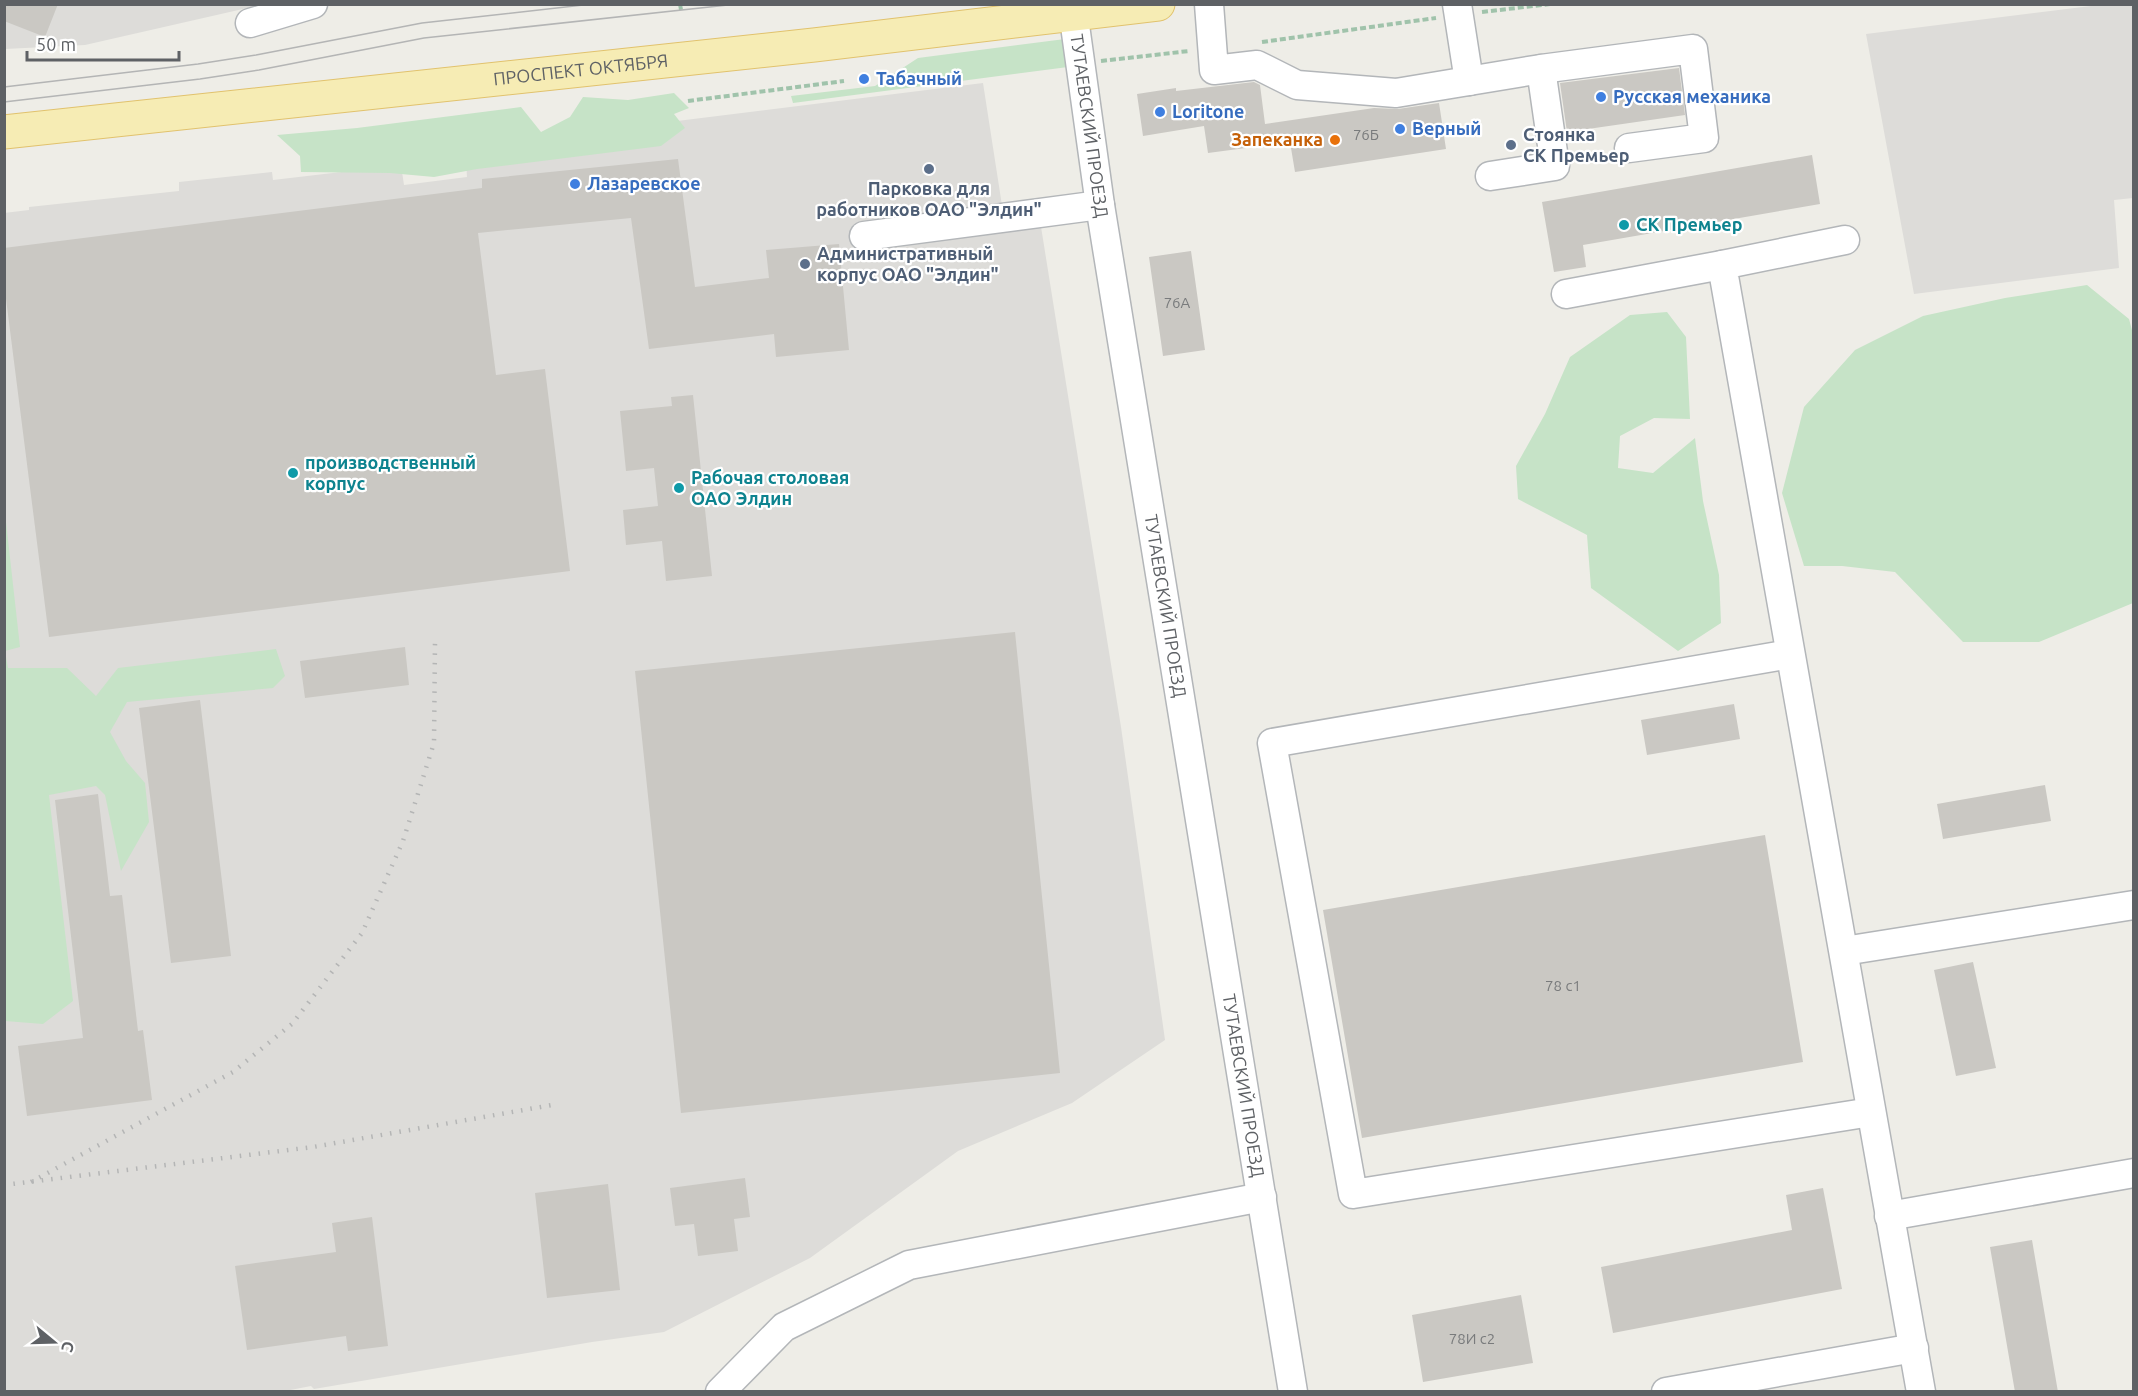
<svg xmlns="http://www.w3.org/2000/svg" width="2138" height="1396" viewBox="0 0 2138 1396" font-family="Ubuntu,sans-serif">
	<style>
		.industrial { fill: #dddcd9 }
		.green { fill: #c6e3c7 }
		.building { fill: #cac8c3 }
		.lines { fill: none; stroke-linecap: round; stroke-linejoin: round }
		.minor-casing { stroke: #b3b6b9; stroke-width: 31 }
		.major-casing { stroke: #e1c26d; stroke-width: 35 }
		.path { stroke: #a0c3ab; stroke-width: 4; stroke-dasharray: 6 3; stroke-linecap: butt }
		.minor { stroke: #fff; stroke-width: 28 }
		.major { stroke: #f6ecb4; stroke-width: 33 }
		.tram { stroke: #b4b5b5; stroke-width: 1.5 }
		.rail { stroke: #b4b5b5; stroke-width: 4.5; stroke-dasharray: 1.5 8; stroke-linecap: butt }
		.shop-dot { fill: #3f7fe0; stroke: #fff; stroke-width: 2 }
		.food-dot { fill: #e8710a; stroke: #fff; stroke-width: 2 }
		.service-dot { fill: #5c6f8a; stroke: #fff; stroke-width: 2 }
		.culture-dot { fill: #0f9aa8; stroke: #fff; stroke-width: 2 }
		.labels { text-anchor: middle; stroke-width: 4.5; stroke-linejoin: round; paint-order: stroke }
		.number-label { font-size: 15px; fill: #797b7c }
		.street-label { font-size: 18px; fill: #5e6165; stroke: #fff }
		.shop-label { font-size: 18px; font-weight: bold; fill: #366cbe; stroke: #fff; text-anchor: start }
		.service-label { font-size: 18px; font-weight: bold; fill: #4e5e75; stroke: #fff; text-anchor: start }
		.food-label { font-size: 18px; font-weight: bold; fill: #c56008; stroke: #fff; text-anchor: end }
		.culture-label { font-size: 18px; font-weight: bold; fill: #0d838f; stroke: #fff; text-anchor: start }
	</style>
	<rect width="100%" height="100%" fill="#eeede7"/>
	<path class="industrial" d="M4 5H260L85 45 5 49Z
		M2099 5H2133V198L2114 200 2119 268 1914 294 1866 34Z
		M983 83 1003 212 1038 208 1121 727 1165 1040 1072 1103 958 1151 810 1258 664 1332 592 1342 314 1389 311 1386 280 1392 5 1391 4 213 29 210V207L179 191V182L272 172 273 180 401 165 404 185 467 177 466 160 661 123Z"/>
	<path class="green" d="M1065 39 1068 67 793 103 791 96 875 86 918 58Z
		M674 93 689 108 674 114 685 128 661 146 477 169 434 177 390 173 301 172 300 156 277 135 357 128 521 107 541 132 570 117 583 97 628 100Z
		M2087 285 2129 319 2133 334V603L2039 642H1963L1895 572 1842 566H1804L1782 493 1804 407 1855 350 1923 316 2005 298Z
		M1667 312 1686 337 1690 419 1654 418 1620 436 1618 468 1653 473 1695 438 1703 501 1719 575 1721 623 1678 651 1591 588 1587 535 1518 499 1516 466 1545 414 1570 357 1630 315Z
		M5 513 20 647 5 651 8 668H67L96 696 118 668 276 649 285 676 273 688 127 702 110 732 126 761 145 783 149 822 121 871 105 795 96 786 49 795 73 1001 43 1024 5 1021Z"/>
	<path class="building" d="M4 4H58L45 37 4 21Z
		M1679 68 1685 115 1567 132 1560 83Z
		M1254 82 1260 85 1265 124 1374 108 1398 109 1439 103 1446 149 1295 172 1290 142 1208 153 1204 126 1143 136 1137 94 1176 88V91Z
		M1812 155 1820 204 1583 245 1586 267 1554 272 1542 202Z
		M678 159 695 287 769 278 766 250 839 244 849 350 776 357 774 334 649 349 631 218 478 233 496 375 545 369 570 571 49 637 4 283V248L482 188V179Z
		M1191 251 1205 350 1163 356 1149 257Z
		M693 395 712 576 666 581 662 541 626 545 623 510 658 506 654 468 626 471 620 411 672 406 671 397Z
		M1015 632 1060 1073 681 1113 635 671Z
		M405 647 409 685 305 698 300 661Z
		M200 700 231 956 171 963 139 708Z
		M1734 704 1740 739 1647 755 1641 720Z
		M2045 785 2051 821 1943 839 1937 804Z
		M98 794 110 896 122 895 138 1031 143 1030 152 1100 27 1116 18 1046 83 1038 55 800Z
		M1765 835 1803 1062 1362 1138 1323 910Z
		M1973 962 1996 1068 1956 1076 1934 970Z
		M745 1178 750 1217 734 1219 738 1251 698 1256 694 1224 675 1226 670 1188Z
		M608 1184 620 1290 547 1298 535 1193Z
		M1823 1188 1842 1289 1613 1333 1601 1267 1792 1230 1786 1195Z
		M372 1217 388 1346 348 1351 346 1336 247 1350 235 1266 336 1252 332 1223Z
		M2032 1240 2058 1392H2015L1990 1247Z
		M1521 1295 1533 1363 1423 1382 1412 1315Z"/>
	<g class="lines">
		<g class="minor-casing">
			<g id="minor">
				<path id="s1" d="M1072 4 1100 205 1293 1392"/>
				<path d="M1209 4 1214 70 1257 65 1297 85 1396 93 1541 69 1693 49 1704 138 1629 148"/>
				<path d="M1457 4 1469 81"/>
				<path d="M250 23 313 4"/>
				<path d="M1490 176 1555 166 1541 69"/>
				<path d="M864 236 1100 205"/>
				<path d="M1845 240 1722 265 1921 1392"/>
				<path d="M1566 294 1722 265"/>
				<path d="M1790 654 1272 743 1353 1194 1871 1112"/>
				<path d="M1844 951 2134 905"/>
				<path d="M1889 1216 2134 1173"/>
				<path d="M720 1392 784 1327 909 1265 1262 1197"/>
				<path d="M1666 1392 1914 1348"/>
			</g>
		</g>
		<g class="major-casing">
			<g id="major">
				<path id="s2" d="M4 132 814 45 1158 4"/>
			</g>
		</g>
		<path class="path" d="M680 4 681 10
			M1482 12 1550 4
			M1262 42 1436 18
			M1101 61 1189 51
			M688 101 844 81"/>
		<use href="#minor" class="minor"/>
		<use href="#major" class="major"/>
		<path class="tram" d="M4 87 198 64 256 55 422 23 592 4
			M4 102 200 79 259 70 424 38 737 4"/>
		<path class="rail" d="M31 1182 233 1072 292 1024 362 933 403 841 434 743 435 642
			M4 1185 313 1147 552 1105"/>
	</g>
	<g class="shop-dot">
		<circle cx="864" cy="79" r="6"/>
		<circle cx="1601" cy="97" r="6"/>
		<circle cx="1160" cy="112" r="6"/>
		<circle cx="1400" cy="129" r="6"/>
		<circle cx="575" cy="184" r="6"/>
	</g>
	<circle class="food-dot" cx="1335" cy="140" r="6"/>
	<g class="service-dot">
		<circle cx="1511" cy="145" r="6"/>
		<circle cx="929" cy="169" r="6"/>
		<circle cx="805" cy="264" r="6"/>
	</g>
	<g class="culture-dot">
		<circle cx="1624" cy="225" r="6"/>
		<circle cx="293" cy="473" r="6"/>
		<circle cx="679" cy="488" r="6"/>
	</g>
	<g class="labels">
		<g class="number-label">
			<text x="1366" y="140">76Б</text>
			<text x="1177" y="308">76А</text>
			<text x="1563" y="991">78 с1</text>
			<text x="1472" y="1344">78И с2</text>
		</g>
		<g class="street-label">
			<text dy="6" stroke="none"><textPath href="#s2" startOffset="580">ПРОСПЕКТ ОКТЯБРЯ</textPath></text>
			<text dy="6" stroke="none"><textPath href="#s1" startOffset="123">ТУТАЕВСКИЙ ПРОЕЗД</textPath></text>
			<text dy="6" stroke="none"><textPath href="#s1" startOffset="609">ТУТАЕВСКИЙ ПРОЕЗД</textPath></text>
			<text dy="6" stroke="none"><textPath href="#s1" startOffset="1095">ТУТАЕВСКИЙ ПРОЕЗД</textPath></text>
		</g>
		<g class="shop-label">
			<text x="876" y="85">Табачный</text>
			<text x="1613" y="103">Русская механика</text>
			<text x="1172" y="118">Loritone</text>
			<text x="1412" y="135">Верный</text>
			<text x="587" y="190">Лазаревское</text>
		</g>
		<g class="service-label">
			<text x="1523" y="141">Стоянка<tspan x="1523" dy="21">СК Премьер</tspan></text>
			<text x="929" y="195" text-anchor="middle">Парковка для<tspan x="929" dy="21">работников ОАО "Элдин"</tspan></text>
			<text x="817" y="260">Административный<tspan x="817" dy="21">корпус ОАО "Элдин"</tspan></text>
		</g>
		<g class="food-label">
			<text x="1323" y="146">Запеканка</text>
		</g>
		<g class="culture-label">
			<text x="1636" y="231">СК Премьер</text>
			<text x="305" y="469">производственный<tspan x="305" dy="21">корпус</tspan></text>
			<text x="691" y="484">Рабочая столовая<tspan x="691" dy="21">ОАО Элдин</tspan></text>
		</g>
	</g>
	<rect width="2138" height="1396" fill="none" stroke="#5e6165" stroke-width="12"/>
	<g transform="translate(54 1342) rotate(109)" stroke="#ffffff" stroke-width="4.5" paint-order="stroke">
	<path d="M0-4.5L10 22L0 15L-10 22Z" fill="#5e6165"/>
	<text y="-9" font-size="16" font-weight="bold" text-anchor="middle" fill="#5e6165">С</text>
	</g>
	<path d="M27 51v9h152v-9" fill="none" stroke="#5e6165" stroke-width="3"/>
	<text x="36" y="51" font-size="18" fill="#5e6165" stroke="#ffffff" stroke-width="4.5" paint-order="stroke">50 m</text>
</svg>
